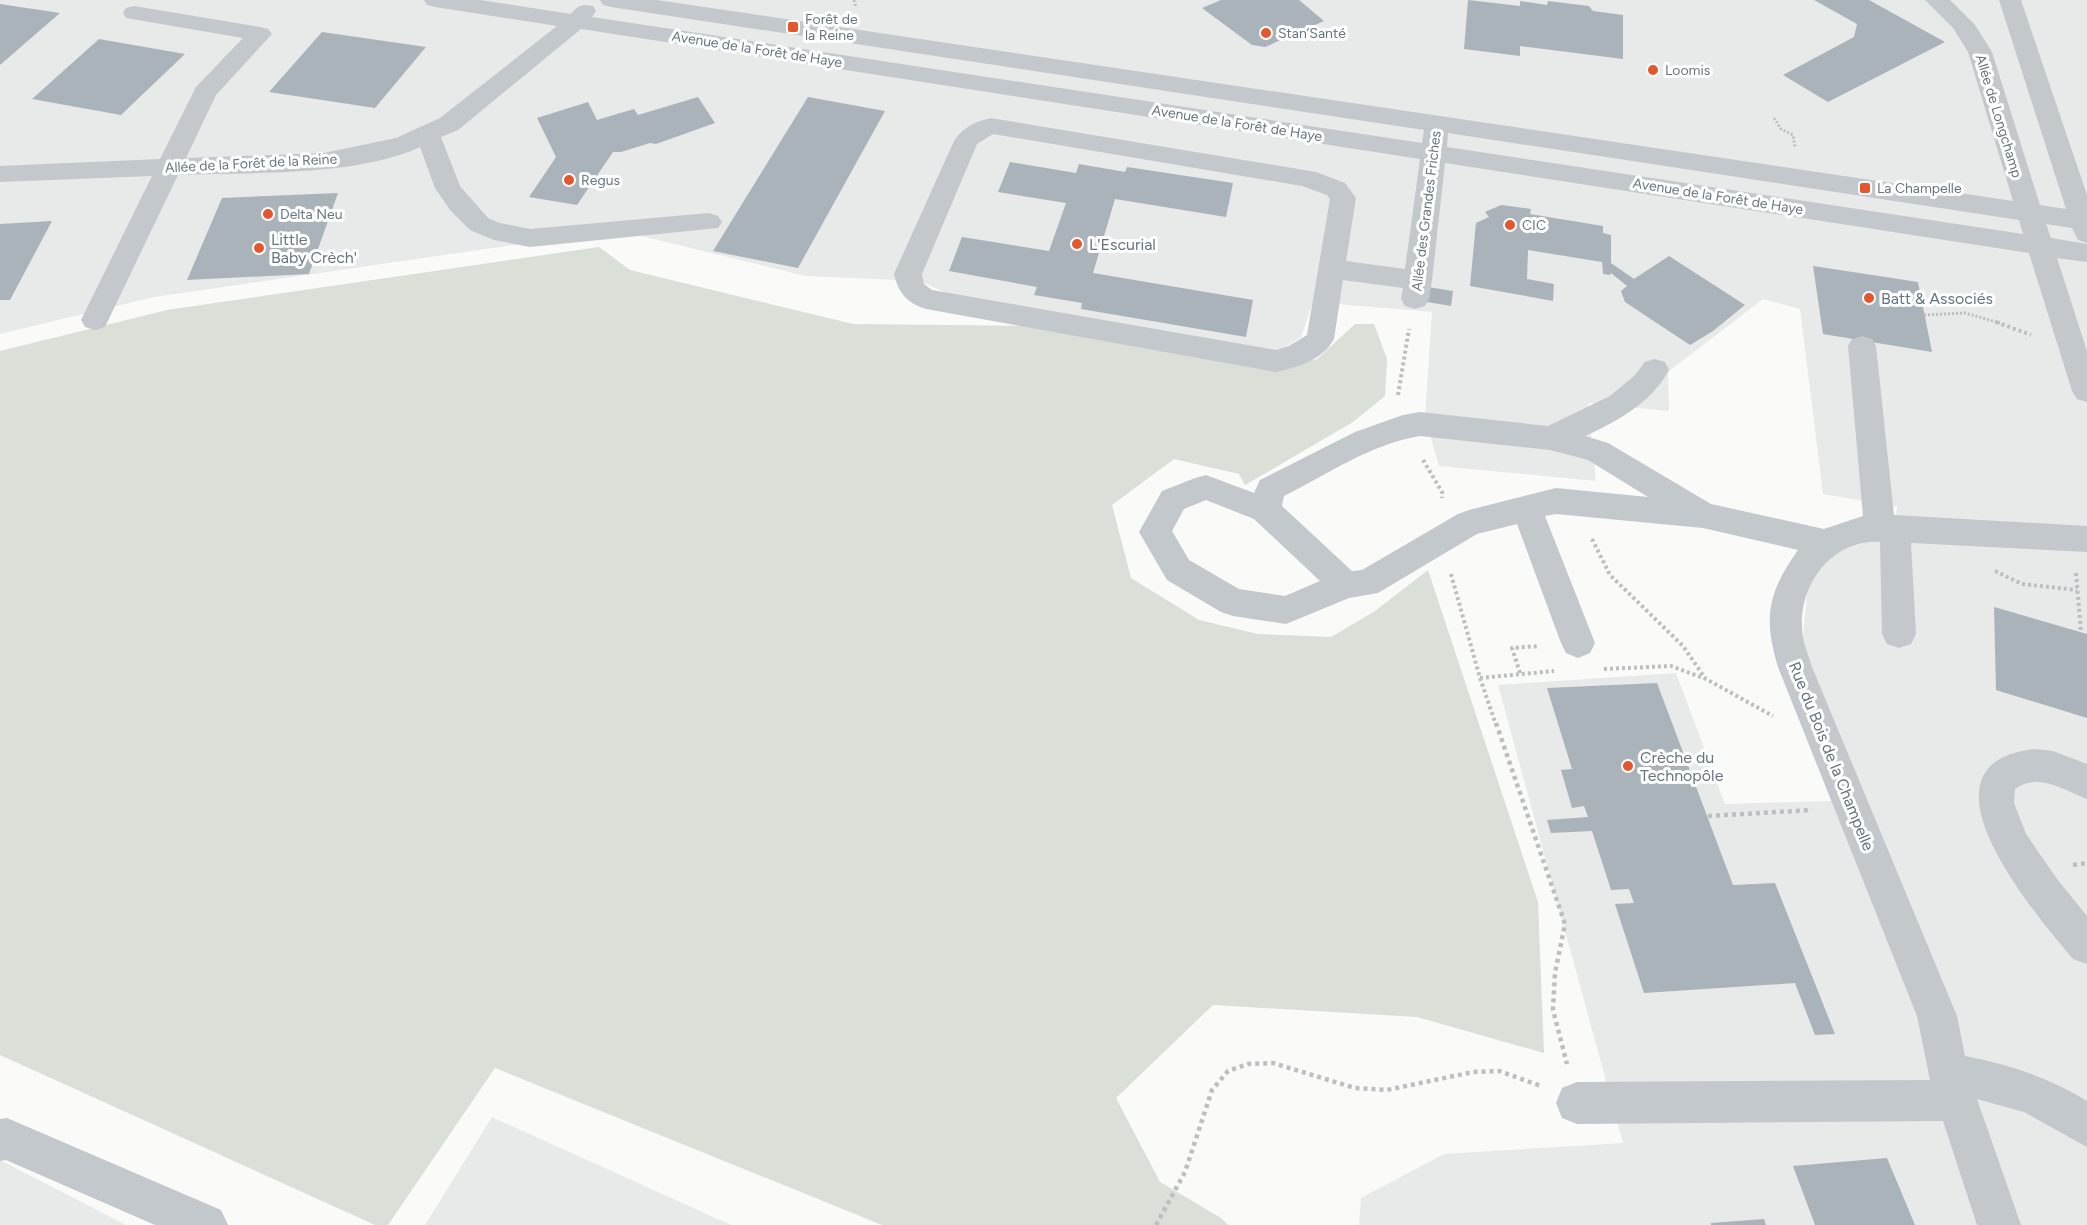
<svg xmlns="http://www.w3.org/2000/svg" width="2087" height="1225" viewBox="0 0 2087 1225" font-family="Figtree,sans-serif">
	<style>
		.built { fill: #e8e9e9 }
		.green { fill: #dadfd7 }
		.building { fill: #aab3b9 }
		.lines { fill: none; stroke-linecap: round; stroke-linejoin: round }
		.path-far2 { stroke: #bbbfc2; stroke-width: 3; stroke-dasharray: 2 2; stroke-linecap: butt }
		.path-far1 { stroke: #bbbfc2; stroke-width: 4; stroke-dasharray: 3 3; stroke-linecap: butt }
		.path { stroke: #bbbfc2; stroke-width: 4.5; stroke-dasharray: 4 4; stroke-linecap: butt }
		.minor { fill: #c3c8cc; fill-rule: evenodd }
		.poi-dot { fill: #e4572e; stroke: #fff; stroke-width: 2 }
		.labels { text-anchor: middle; stroke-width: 6; stroke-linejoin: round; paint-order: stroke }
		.far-poi-label { font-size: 14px; fill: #657683; stroke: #fff; text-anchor: start }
		.far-street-label { font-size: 14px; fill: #657683; stroke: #fff }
		.poi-label { font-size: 16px; fill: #657683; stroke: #fff; text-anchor: start }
		.street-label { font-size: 16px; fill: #657683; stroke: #fff }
	</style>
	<rect width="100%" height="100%" fill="#fafaf8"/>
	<path class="built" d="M0 0H2087V1225H1359L1361 1198 1444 1154 1623 1143 1498 685 1676 673 1725 804 1859 800 1801 653 1808 585 1837 549 1889 532 1898 507 1823 494 1800 309 1763 299 1668 372 1669 411 1588 403 1596 481 1439 466 1425 417 1432 312 1313 302 1301 337 1274 355 986 310 919 281 806 276 617 230 154 297 0 334Z
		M492 1117 731 1225H425Z
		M0 1160 126 1225H0Z"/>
	<path class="green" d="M599 247 630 270 853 324 1037 326 1256 368 1317 359 1355 324H1374L1387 359 1385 396 1353 422 1245 485 1239 474 1174 459 1112 505 1131 578 1199 620 1258 634 1331 637 1375 611 1428 570 1538 902 1544 1053 1417 1017 1213 1005 1116 1098 1160 1182 1221 1218 1228 1225H882L495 1068 388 1225H375L0 1055V351L167 310Z"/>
	<path class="building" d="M1221 0H1299L1324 21 1265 47 1252 45 1202 8Z
		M1468 0 1520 6V1L1547 5 1548 1 1589 6 1593 11 1623 15V59L1520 46V56L1464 49Z
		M1814 0H1869L1945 42 1828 102 1783 75 1854 37 1857 24Z
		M0 4 60 13 0 65Z
		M322 32 426 47 375 108 269 92Z
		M99 39 185 54 121 115 32 99Z
		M698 97 715 123 656 144 650 143 621 152H613L577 205 529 197 556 157 537 118 588 102 597 120 634 109 638 115Z
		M808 97 885 111 798 268 713 251Z
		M1010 162 1076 173 1079 164 1125 172 1127 167 1233 183 1226 217 1115 199 1093 273 1253 300 1246 337 1081 309 1082 303 1034 295 1037 287 949 271 962 237 1049 251 1066 203 998 192Z
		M338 193 309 274 187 280 222 198Z
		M1501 205 1531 209 1530 214 1603 226V233L1611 235V263L1634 279 1669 256 1745 305 1713 331 1690 345 1625 302 1621 291 1627 286 1611 273 1610 275 1603 274 1602 262 1528 250 1527 279 1554 284 1553 301 1470 286 1476 223 1489 217 1485 212Z
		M52 221 10 300H0V224Z
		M1813 266 1918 282 1932 352 1823 334Z
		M1428 287 1453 291 1451 306 1427 302Z
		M1994 607 2087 634V718L1996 690Z
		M1657 683 1733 885 1775 883 1835 1034 1815 1035 1795 983 1644 993 1615 904 1634 903 1629 889 1611 890 1592 831 1551 833 1547 820 1588 817 1584 806 1572 808 1561 770 1572 769 1547 688Z
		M1887 1158 1915 1225H1815L1793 1166Z
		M1764 1219 1766 1225H1711V1223Z"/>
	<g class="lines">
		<path class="path-far2" d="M854 0 856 8
			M1774 118 1781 129 1793 135 1795 147
			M1924 315 1965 313 2000 323"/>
		<path class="path-far1" d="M1996 322 2031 335
			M1398 395 1409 329
			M1423 460 1442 492V498
			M1592 539 1610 575 1683 646 1705 678
			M1995 571 2022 584 2077 590
			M2076 573 2081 632
			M1451 574 1480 678 1496 725
			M1604 669 1671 666 1706 679 1773 716
			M1520 673 1512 648 1539 646
			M1480 678 1554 671"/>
		<path class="path" d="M1496 723 1565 924 1555 973 1553 1010 1567 1064
			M1708 816 1812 810
			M2073 865 2087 863
			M1156 1225 1185 1172 1212 1090 1228 1071 1248 1064 1273 1063 1355 1088 1387 1090 1473 1072 1499 1071 1541 1086"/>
		<path class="minor" d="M424 0H480L571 14C578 5 582 4 593 6L596 11 592 17 1422 143 1424 130 611 7 603 5 600 0H657L2013 201 1968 52 1953 28 1925 0H1950L1975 25 1992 52 2040 205 2066 209 1999 0H2021L2087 195V243L2078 240 2072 228 2046 224 2051 238 2087 244V262L2057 258 2087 351V402L2077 399 2072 391 2029 253 1445 163 1432 280 1429 299 1425 306 1415 309 1405 306 1401 299 1403 288 1343 280 1334 339C1323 360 1298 367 1276 372L926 309C908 304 898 293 894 274L954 141C963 127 975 122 991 118L1316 172 1345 183 1356 198 1346 261 1405 269 1420 159 581 29 458 130 441 137 460 186 488 218 500 223 530 229 709 213 718 216 722 222 718 228 530 247 494 240 470 230 450 210 435 188 420 147C355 177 249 172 178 175L105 327 95 330 85 327 81 320 152 176 0 182V166L160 159 196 87 243 38 126 18 123 13 126 8 134 6 260 27 268 29 272 34 216 95 186 158 324 153 396 138 440 118 557 26 435 7 427 5ZM1448 133 2019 220 2023 234 1447 147ZM993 134 1302 186 1327 195 1330 199 1307 335 1289 346 1276 350 932 290 924 284 922 274 977 144Z
			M1862 336 1872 339 1876 346 1894 515 2087 526V552L1911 543 1916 634 1911 644 1899 648 1887 644 1882 634 1880 542C1834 539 1800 582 1802 627 1802 641 1808 654 1812 667L1957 1016 1965 1056C2008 1064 2050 1078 2087 1101V1147L2024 1112 1977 1099 2021 1225H1977L1943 1121 1577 1124 1562 1118 1556 1103 1562 1088 1577 1082 1930 1080 1917 1016 1778 667C1763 618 1768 592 1798 550L1703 528 1556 514 1545 516 1595 643 1590 653 1578 658 1566 653 1561 643 1517 524 1477 534 1378 593 1349 598 1286 624 1233 616 1221 612 1167 580 1139 532 1162 491 1195 478 1206 475 1254 493 1260 480 1355 432 1403 415 1420 412 1548 426 1610 396 1634 376 1645 362 1655 359 1665 362 1669 370C1651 403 1618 421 1585 436L1608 443 1711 504 1824 529 1863 516 1848 346 1852 339ZM1420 436 1550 450 1588 460 1648 497 1556 488 1469 510 1458 514 1362 570 1352 571 1282 506 1284 496C1328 474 1371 444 1420 436ZM1206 500 1254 519 1320 581 1285 596 1239 589 1189 560 1172 531 1184 509Z
			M2035 749 2053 751 2087 764V799C2064 790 2039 772 2015 789L2014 803 2026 834 2057 879 2087 916V964L2073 959C2036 915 1905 763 2035 749Z
			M7 1118 221 1210 228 1225H155L6 1160 0 1161V1119Z"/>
	</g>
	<g class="poi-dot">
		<rect x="787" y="21" width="12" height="12" rx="3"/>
		<circle cx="1266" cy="33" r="6"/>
		<circle cx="1653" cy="70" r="6"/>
		<circle cx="569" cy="180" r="6"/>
		<rect x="1859" y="182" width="12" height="12" rx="3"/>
		<circle cx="268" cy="214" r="6"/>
		<circle cx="1510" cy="225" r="6"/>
		<circle cx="1077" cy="244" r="6"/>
		<circle cx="259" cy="248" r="6"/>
		<circle cx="1869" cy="298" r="6"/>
		<circle cx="1628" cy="766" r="6"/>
	</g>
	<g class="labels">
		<g class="far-poi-label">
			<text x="805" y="24">Forêt de<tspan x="805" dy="16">la Reine</tspan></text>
			<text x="1278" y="38">Stan’Santé</text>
			<text x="1665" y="75">Loomis</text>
			<text x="581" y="185">Regus</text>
			<text x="1877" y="193">La Champelle</text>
			<text x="280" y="219">Delta Neu</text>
			<text x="1522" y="230">CIC</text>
		</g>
		<g class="far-street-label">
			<text transform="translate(757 49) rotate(9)" y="5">Avenue de la Forêt de Haye</text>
			<text transform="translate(1999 116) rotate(73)" y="5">Allée de Longchamp</text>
			<text transform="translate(1237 123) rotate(9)" y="5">Avenue de la Forêt de Haye</text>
			<text transform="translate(251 163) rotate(-3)" y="5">Allée de la Forêt de la Reine</text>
			<text transform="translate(1718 196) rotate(9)" y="5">Avenue de la Forêt de Haye</text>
			<text transform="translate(1426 211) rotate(-83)" y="5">Allée des Grandes Friches</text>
		</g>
		<g class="poi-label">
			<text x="271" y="245">Little<tspan x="271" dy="18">Baby Crèch'</tspan></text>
			<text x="1089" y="250">L'Escurial</text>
			<text x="1881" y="304">Batt &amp; Associés</text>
			<text x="1640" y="763">Crèche du<tspan x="1640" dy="18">Technopôle</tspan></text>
		</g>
		<g class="street-label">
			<text transform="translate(1832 756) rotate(68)" y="6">Rue du Bois de la Champelle</text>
		</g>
	</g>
</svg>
